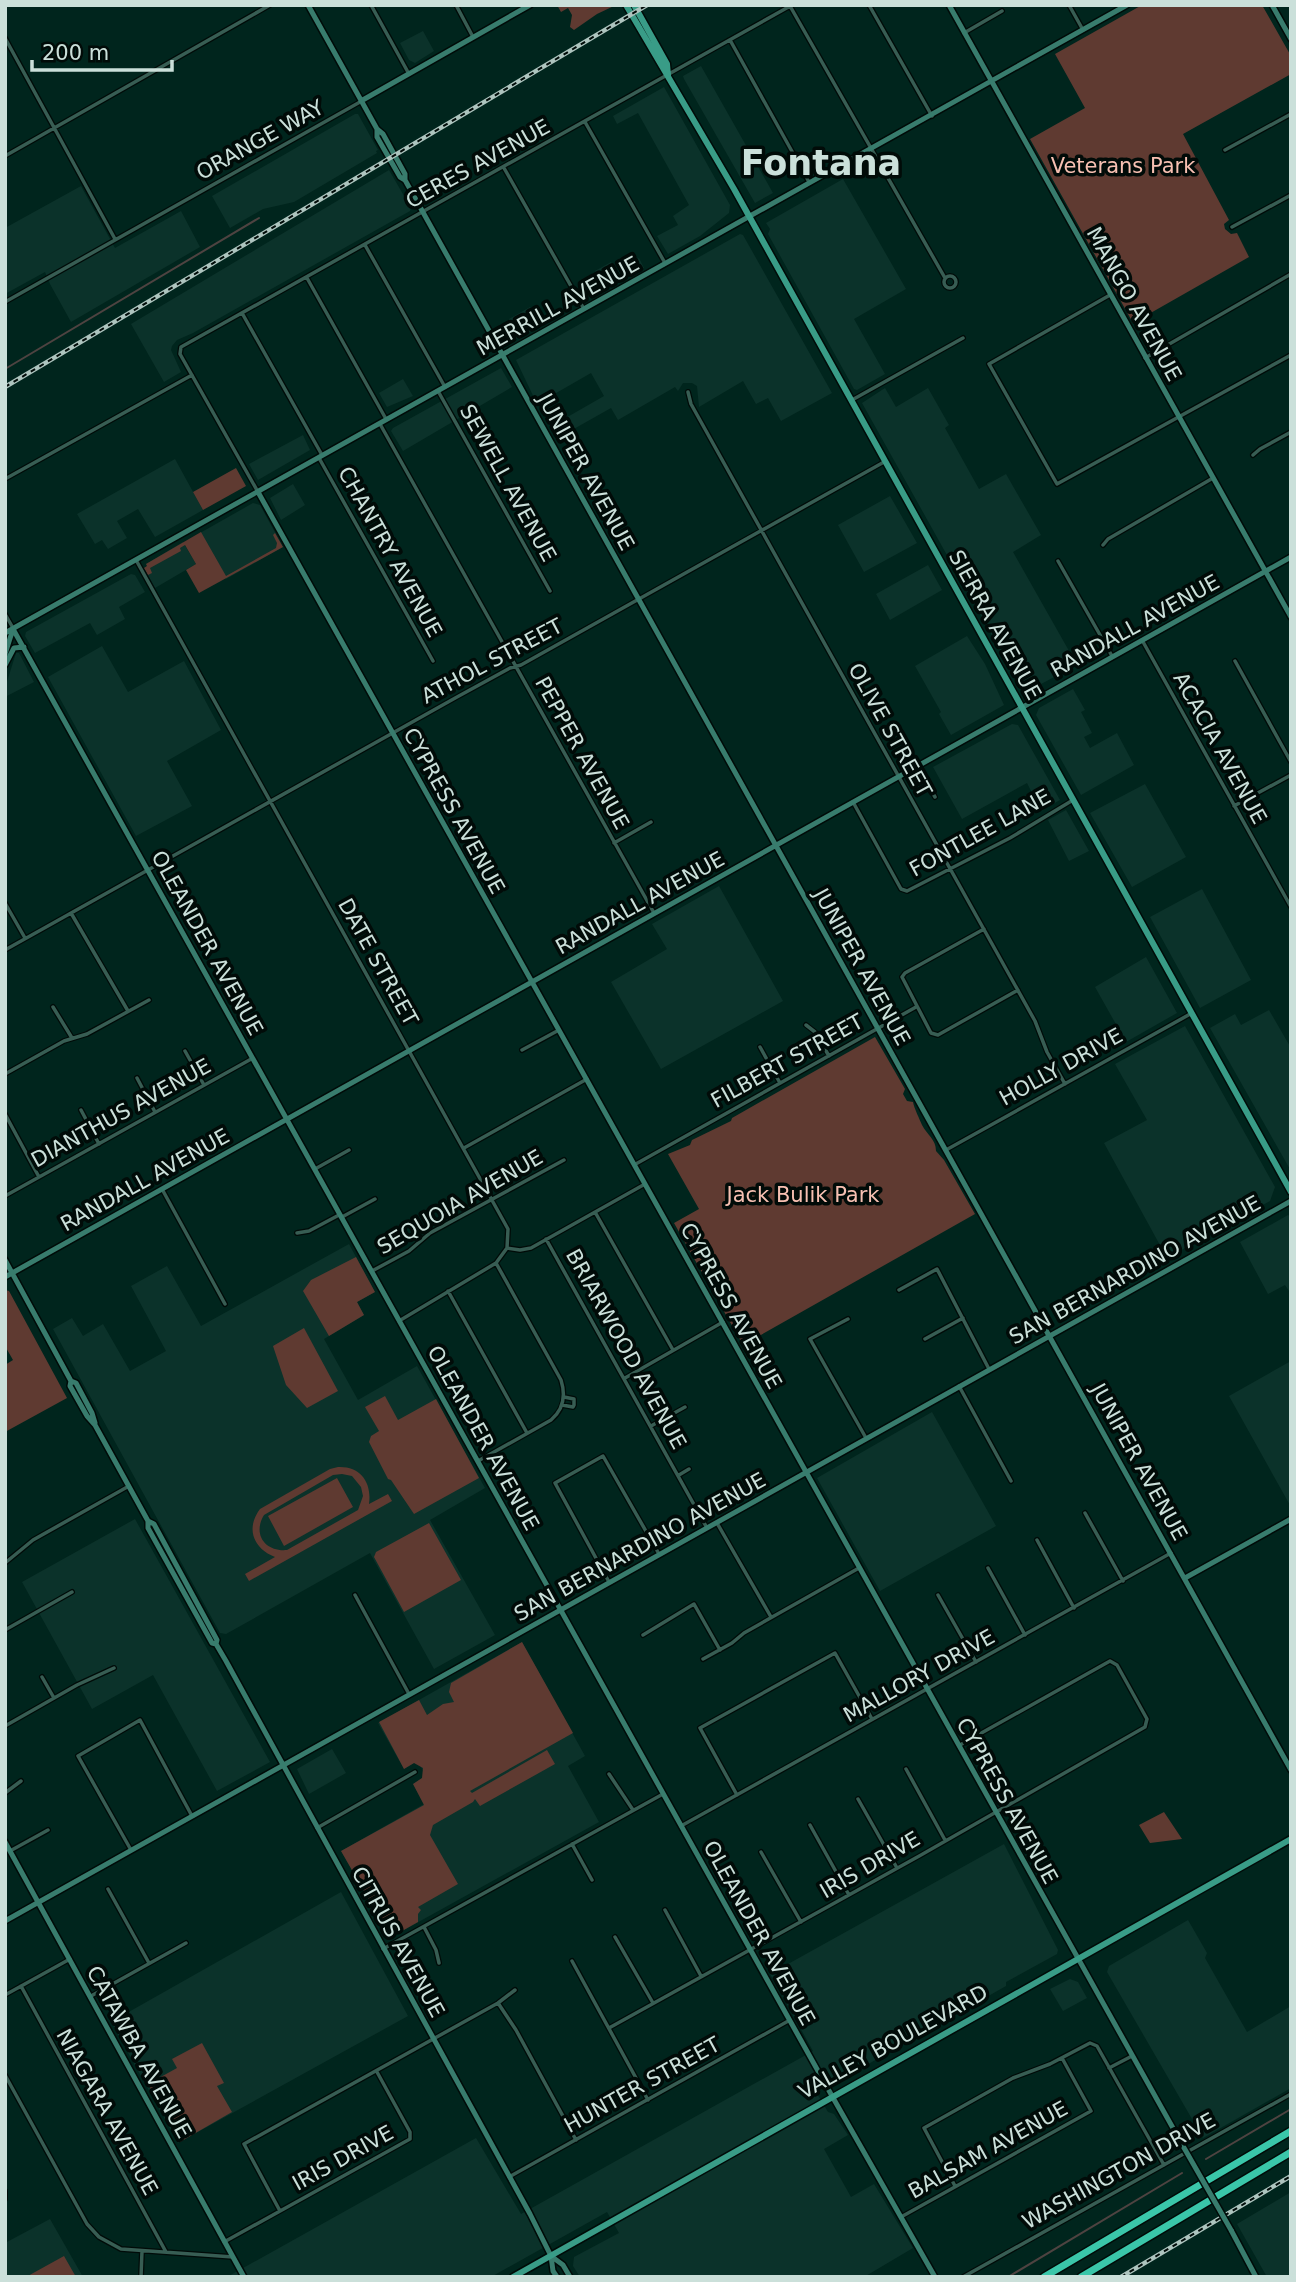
<svg xmlns="http://www.w3.org/2000/svg" width="1296" height="2282" viewBox="0 0 1296 2282" font-family="'DejaVu Sans',sans-serif">
	<style>
		.built { fill: #0b322a }
		.green { fill: #5f3a31; fill-rule: evenodd }
		.lines { fill: none; stroke-linecap: round; stroke-linejoin: round }
		.stream { stroke: #4e4341; stroke-width: 2 }
		.street-casing { stroke: #000b08; stroke-width: 6 }
		.secondary-casing { stroke: #000b08; stroke-width: 8 }
		.primary-casing { stroke: #000b08; stroke-width: 9 }
		.highway-casing { stroke: #000b08; stroke-width: 10 }
		.street { stroke: #375d53; stroke-width: 3.5 }
		.secondary { stroke: #387c6d; stroke-width: 5 }
		.primary { stroke: #399c87; stroke-width: 6 }
		.highway { stroke: #3ac6a9; stroke-width: 7 }
		.rail-casing { stroke: #adc4be; stroke-width: 4.5 }
		.rail { stroke: #010b08; stroke-width: 2; stroke-dasharray: 5; stroke-linecap: butt }
		.secondary-bridge-casing { stroke: #000b08; stroke-width: 8; stroke-linecap: butt }
		.secondary-bridge { stroke: #387c6d; stroke-width: 5 }
		.labels { text-anchor: middle; stroke-width: 7; stroke-linejoin: round; paint-order: stroke }
		.street-label { font-size: 21px; fill: #cbe0da; stroke: #010b08 }
		.park-label { font-size: 21px; fill: #f7c0b2; stroke: #010b08 }
		.town-label { font-size: 35px; font-weight: bold; fill: #cbe0da; stroke: #010b08 }
	</style>
	<rect width="100%" height="100%" fill="#00251d"/>
	<path class="built" d="M423 31 434 51 415 63 409 60 400 43Z
		M701 66 773 193 755 203 684 79 683 76Z
		M664 87 730 205 729 213 700 236 668 254 657 236 678 225 673 216 689 205 638 113 617 124 613 116Z
		M355 114H358L378 150 376 151 377 153 294 202 263 209 230 228 212 196Z
		M389 170 411 208 410 211 193 333 177 340 172 346 171 350 181 372 164 382 131 324Z
		M843 179 906 289 854 319 885 374 857 390 854 389 768 234 770 229 766 223Z
		M81 186 115 248 181 211 200 247 71 322 50 284 45 272 5 294V228Z
		M740 234 743 235 832 393 781 421 768 398 756 404 743 381 699 407 697 386 692 383H683L678 391 675 387 618 420 611 408 556 439 550 427 604 396 591 373 537 404 516 360Z
		M639 258 644 268 597 294 592 285 599 280 595 271 611 262 616 271Z
		M530 307 541 326 506 344 501 336 513 328 509 319Z
		M501 368 512 387 403 451 391 431 393 428Z
		M403 379 413 396 387 407 379 393Z
		M885 388 896 407 928 388 949 425 945 428 979 489 1006 474 1041 535 1013 552 1077 665 1024 693 862 403Z
		M303 435 310 450 258 480 249 464Z
		M175 459 203 510 155 537 138 509 117 521 127 538 108 549 102 540 95 544 77 514Z
		M293 484 305 505 281 520 270 498Z
		M890 496 917 543 864 572 838 525Z
		M253 503 260 505 283 547 226 579 200 533Z
		M183 542 196 564 155 588 144 568 147 566 146 564Z
		M928 565 942 590 890 620 876 594Z
		M131 574 135 575 145 592 119 607 125 619 97 635 90 623 35 653 25 636 26 632Z
		M967 636 985 664 1004 705 951 735 939 714 941 712 915 666Z
		M102 646 128 692 184 661 221 730 167 761 192 806 136 836 48 677Z
		M16 653H19L34 682 5 697V688Z
		M1073 689 1085 710 1081 712 1092 733 1084 737 1090 748 1117 733 1134 765 1081 795 1036 715 1039 708Z
		M1012 724 1018 725 1060 800 1041 811 1027 783 962 819 933 767Z
		M1145 784 1186 857 1132 887 1090 813Z
		M1066 810 1089 851 1069 861 1048 820Z
		M719 886 783 1001 661 1069 611 982 667 949 652 924Z
		M1202 889 1251 980 1200 1008 1150 917Z
		M1146 957 1177 1013 1126 1042 1095 987Z
		M1269 1010 1291 1048V1171L1210 1028 1235 1014 1241 1025Z
		M1185 1026 1275 1187 1270 1201 1167 1258 1104 1143 1147 1120 1115 1064Z
		M1288 1215 1291 1217V1294L1285 1285 1268 1294 1240 1242Z
		M349 1244 375 1292 357 1302 364 1315 324 1339 358 1400 417 1366 485 1488 430 1520 495 1635 434 1669 370 1553 226 1634 220 1633 53 1329 72 1318 83 1336 103 1324 130 1371 166 1351 131 1286 167 1266 201 1326Z
		M1291 1361V1507L1229 1396Z
		M932 1412 996 1526 880 1591 817 1478Z
		M135 1519 270 1762 217 1791 153 1675 92 1709 22 1582Z
		M522 1642 585 1756 568 1766 599 1822 395 1935 388 1933 341 1851 424 1804 413 1784 422 1778 424 1772 419 1764 414 1763 404 1769 378 1723Z
		M332 1749 346 1773 309 1794 297 1769Z
		M1004 1844 1058 1950 1057 1954 1006 1982V1986L863 2067 838 2080 832 2079 818 2086 816 2092 828 2112 834 2114 848 2135 824 2149 851 2197 874 2184 913 2248 864 2277H580L573 2266 574 2257 619 2233 607 2212 491 2277H227L476 2138 521 2214 813 2051 770 1974Z
		M341 1892 408 2016 178 2143 111 2022Z
		M1188 1920 1207 1953 1205 1958 1247 2032 1291 2006V2088L1203 2138 1107 1972 1109 1966Z
		M1070 1979 1078 1982 1087 1998 1063 2011 1050 1989Z
		M1291 2192V2277H1267L1237 2224Z
		M50 2219 83 2277H5V2243Z"/>
	<path class="green" d="M557 5H616L597 14 574 30 570 27 572 15 568 8 561 12Z
		M1142 5H1262L1291 56V74L1183 134 1229 220 1224 224 1225 229 1231 234 1237 233 1249 257 1133 323 1030 139 1085 108 1055 54Z
		M236 468 246 486 203 510 193 492Z
		M201 532 226 576 276 548 277 543 273 535 275 533 283 547 199 593 186 570 196 564 185 545 180 548 181 551 150 568 152 573 148 575 144 568 147 566 146 564Z
		M875 1037 905 1089 903 1094 907 1101 913 1102C914 1108 920 1120 922 1125 927 1135 936 1139 936 1151L944 1160 975 1214 743 1345 674 1223 699 1209 668 1154 690 1145 692 1140 731 1121 732 1118Z
		M356 1257 375 1292 357 1302 364 1315 329 1336 303 1291 311 1280Z
		M5 1290 9 1291 67 1398 5 1432V1365L13 1360 5 1346Z
		M304 1328 338 1391 307 1408 286 1385 273 1346Z
		M385 1396 398 1420 436 1399 479 1478 414 1514 391 1480 388 1479 369 1442 371 1436 379 1431 365 1407Z
		M338 1467C361 1466 372 1483 369 1504L388 1494 392 1501 249 1581 245 1574 275 1557C254 1549 245 1529 260 1509L330 1469ZM342 1474 352 1476 361 1487 363 1496 358 1510 287 1550C266 1552 252 1535 264 1515L333 1475Z
		M337 1478 353 1507 284 1546 268 1516Z
		M429 1523 461 1580 404 1612 374 1557 376 1552Z
		M522 1642 573 1733 470 1791 472 1793 547 1750 555 1764 480 1806 475 1799 473 1802 433 1825 430 1835 458 1884 418 1907 421 1910 418 1914V1922L395 1935 388 1933 341 1851 424 1805 413 1784 422 1778 423 1768 414 1763 404 1769 379 1722 419 1700 427 1715 443 1704 454 1702 449 1692 451 1683Z
		M1164 1812 1182 1839 1150 1843 1139 1825Z
		M202 2043 224 2083 217 2086 232 2112 180 2142 148 2084 177 2068 172 2059Z
		M64 2256 76 2277H26Z"/>
	<g class="lines">
		<path class="stream" d="M5 369 259 218
			M1206 2159 1291 2109
			M1008 2277 1182 2173"/>
		<g class="street-casing">
			<path id="street" d="M371 5 409 74
				M456 5 473 37
				M869 5 932 116
				M1069 5 1083 30
				M790 6 945 278
				M964 33 1002 11
				M5 38 115 239
				M730 40 809 182
				M585 122 665 263
				M1225 150 1291 114
				M5 156 270 5
				M504 168 584 309
				M1232 227 1291 195
				M365 245 445 387
				M944 282a6 6 0 1 1 12 0a6 6 0 1 1-12 0Z
				M307 278 386 419
				M1110 295 989 364 1057 484 1291 355
				M5 302 360 102
				M242 313 322 455
				M1145 358 1291 274
				M438 391 550 591
				M688 392 691 404 1035 1021 1047 1052 1065 1084
				M852 400 963 338
				M380 424 654 913
				M1253 455 1260 449 1291 432
				M319 458 433 661
				M5 479 192 375
				M258 492 180 354 181 347 792 5
				M1103 545 1108 539 1213 478
				M136 560 508 1229 507 1248 496 1263 399 1321
				M1058 561 1112 656
				M5 614 13 628
				M1142 640 1291 907
				M1235 661 1291 762
				M917 766 935 797
				M853 802 901 889 907 891 1010 838 1073 800
				M1234 806 1291 775
				M614 843 651 822
				M5 903 25 938
				M71 913 128 1011
				M984 929 905 973 902 977 931 1033 938 1035 1018 990
				M5 950 457 697 510 668 521 665 884 462
				M53 1007 72 1038
				M806 1025 815 1032 829 1056
				M760 1047 780 1083
				M522 1050 559 1030
				M185 1051 204 1085
				M5 1074 64 1041 87 1034 149 1000
				M137 1078 155 1112
				M81 1110 99 1144
				M5 1114 39 1177
				M464 1148 587 1079
				M946 1150 1192 1013
				M634 1165 916 1007
				M315 1169 349 1150
				M162 1189 225 1304
				M5 1196 253 1058
				M595 1212 673 1350
				M342 1217 375 1199
				M297 1233 309 1231 339 1215
				M546 1239 707 1528
				M507 1248 520 1250 531 1248 645 1184
				M372 1271 409 1251 430 1233 564 1160
				M899 1290 937 1269 989 1369
				M448 1291 527 1433
				M848 1319 810 1339 866 1438
				M925 1339 963 1318
				M625 1378 723 1322
				M959 1386 1011 1481
				M562 1405 573 1407 574 1405V1399L564 1397
				M651 1426 685 1407
				M478 1461 551 1420C564 1409 566 1396 561 1380L496 1263
				M679 1475 689 1469
				M1085 1513 1123 1581
				M717 1523 771 1617
				M1037 1540 1074 1608
				M5 1563 33 1540 129 1486
				M988 1568 1025 1635
				M609 1582 555 1483 603 1456 659 1554
				M355 1595 409 1694
				M938 1595 976 1662
				M5 1630 72 1592
				M643 1635 694 1604 720 1650
				M703 1659 732 1643 744 1633 859 1568
				M42 1677 54 1698
				M5 1726 77 1685 114 1668
				M906 1769 945 1840
				M609 1774 633 1810
				M5 1793 21 1781
				M737 1795 700 1728 835 1653 872 1719
				M858 1799 897 1868
				M810 1825 849 1895
				M681 1826 1171 1553
				M317 1828 415 1772
				M572 1844 592 1880
				M131 1850 78 1756 140 1720 192 1816
				M10 1851 48 1830
				M761 1852 801 1922
				M108 1889 149 1963
				M665 1910 701 1976
				M424 1927 436 1950 439 1963
				M615 1937 653 2003
				M383 1949 663 1794
				M572 1961 648 2100
				M21 1986 166 2252
				M5 1995 70 1959
				M91 1996 186 1943
				M498 2003 516 2030 576 2140
				M609 2028 921 1855 1145 1727 1147 1719 1117 1665 1110 1661 960 1745
				M1109 2068 1132 2056
				M5 2075 87 2224 99 2237 121 2249 233 2257
				M509 2177 790 2020
				M955 2186 924 2128 1013 2078 1050 2064 1090 2043 1097 2046 1164 2165
				M5 2191V2199
				M280 2211 244 2144 498 2003 515 1990
				M901 2217 1091 2111 1062 2058
				M224 2242 410 2139V2132L377 2072
				M141 2277 142 2251
				M963 2277 1291 2094"/>
		</g>
		<g class="secondary-casing">
			<path id="secondary" d="M308 5 377 129 383 134 405 174V180L1291 1770
				M949 5 1291 617
				M1272 5 1291 39
				M361 101 530 5
				M377 129V137L400 177 405 180
				M258 492 1183 2146
				M13 629 832 2096 935 2277
				M5 633 1127 5
				M5 654 13 629
				M5 665 14 648 24 647
				M5 1260 71 1381 70 1386 87 1416 95 1425 148 1521 154 1524 217 1640 216 1644
				M5 1277 1291 557
				M71 1381 76 1383 92 1413 95 1423
				M148 1521V1528L212 1643 216 1644 226 1661 530 2214 551 2256 553 2271 557 2277
				M1185 1578 1291 1519
				M5 1842 244 2277
				M5 1921 1291 1201
				M1231 2230 1256 2277
				M551 2256 563 2265 570 2277"/>
		</g>
		<g class="primary-casing">
			<path id="primary" d="M626 5 734 189 1291 1192
				M634 5 667 64 668 75
				M513 2277 1291 1839"/>
		</g>
		<g class="highway-casing">
			<path id="highway" d="M1044 2277 1291 2131
				M1081 2277 1291 2152"/>
		</g>
		<use href="#street" class="street"/>
		<use href="#secondary" class="secondary"/>
		<use href="#primary" class="primary"/>
		<use href="#highway" class="highway"/>
		<g class="rail-casing">
			<path id="rail" d="M5 387 647 5
				M1121 2277 1291 2176"/>
		</g>
		<use href="#rail" class="rail"/>
		<g class="secondary-bridge-casing">
			<path id="secondary-bridge" d="M1183 2146 1231 2230"/>
		</g>
		<use href="#secondary-bridge" class="secondary-bridge"/>
	</g>
	<g class="labels">
		<g class="street-label">
			<text transform="translate(260 140) rotate(-29)" y="7">ORANGE WAY</text>
			<text transform="translate(478 164) rotate(-29)" y="7">CERES AVENUE</text>
			<text transform="translate(1134 304) rotate(61)" y="7">MANGO AVENUE</text>
			<text transform="translate(558 306) rotate(-29)" y="7">MERRILL AVENUE</text>
			<text transform="translate(586 472) rotate(61)" y="7">JUNIPER AVENUE</text>
			<text transform="translate(508 483) rotate(61)" y="7">SEWELL AVENUE</text>
			<text transform="translate(390 552) rotate(61)" y="7">CHANTRY AVENUE</text>
			<text transform="translate(995 625) rotate(61)" y="7">SIERRA AVENUE</text>
			<text transform="translate(1135 626) rotate(-29)" y="7">RANDALL AVENUE</text>
			<text transform="translate(492 661) rotate(-28)" y="7">ATHOL STREET</text>
			<text transform="translate(890 730) rotate(61)" y="7">OLIVE STREET</text>
			<text transform="translate(1220 748) rotate(61)" y="7">ACACIA AVENUE</text>
			<text transform="translate(582 753) rotate(61)" y="7">PEPPER AVENUE</text>
			<text transform="translate(454 811) rotate(61)" y="7">CYPRESS AVENUE</text>
			<text transform="translate(980 833) rotate(-29)" y="7">FONTLEE LANE</text>
			<text transform="translate(640 903) rotate(-29)" y="7">RANDALL AVENUE</text>
			<text transform="translate(207 943) rotate(61)" y="7">OLEANDER AVENUE</text>
			<text transform="translate(378 962) rotate(61)" y="7">DATE STREET</text>
			<text transform="translate(862 967) rotate(61)" y="7">JUNIPER AVENUE</text>
			<text transform="translate(787 1061) rotate(-29)" y="7">FILBERT STREET</text>
			<text transform="translate(1061 1067) rotate(-29)" y="7">HOLLY DRIVE</text>
			<text transform="translate(121 1113) rotate(-29)" y="7">DIANTHUS AVENUE</text>
			<text transform="translate(145 1180) rotate(-29)" y="7">RANDALL AVENUE</text>
			<text transform="translate(460 1202) rotate(-30)" y="7">SEQUOIA AVENUE</text>
			<text transform="translate(1135 1270) rotate(-29)" y="7">SAN BERNARDINO AVENUE</text>
			<text transform="translate(731 1306) rotate(61)" y="7">CYPRESS AVENUE</text>
			<text transform="translate(626 1349) rotate(61)" y="7">BRIARWOOD AVENUE</text>
			<text transform="translate(483 1438) rotate(61)" y="7">OLEANDER AVENUE</text>
			<text transform="translate(1139 1462) rotate(61)" y="7">JUNIPER AVENUE</text>
			<text transform="translate(640 1547) rotate(-29)" y="7">SAN BERNARDINO AVENUE</text>
			<text transform="translate(919 1676) rotate(-29)" y="7">MALLORY DRIVE</text>
			<text transform="translate(1007 1801) rotate(61)" y="7">CYPRESS AVENUE</text>
			<text transform="translate(870 1865) rotate(-30)" y="7">IRIS DRIVE</text>
			<text transform="translate(759 1933) rotate(61)" y="7">OLEANDER AVENUE</text>
			<text transform="translate(398 1942) rotate(61)" y="7">CITRUS AVENUE</text>
			<text transform="translate(893 2042) rotate(-29)" y="7">VALLEY BOULEVARD</text>
			<text transform="translate(139 2052) rotate(61)" y="7">CATAWBA AVENUE</text>
			<text transform="translate(642 2085) rotate(-29)" y="7">HUNTER STREET</text>
			<text transform="translate(107 2112) rotate(61)" y="7">NIAGARA AVENUE</text>
			<text transform="translate(988 2150) rotate(-29)" y="7">BALSAM AVENUE</text>
			<text transform="translate(343 2158) rotate(-29)" y="7">IRIS DRIVE</text>
			<text transform="translate(1119 2171) rotate(-29)" y="7">WASHINGTON DRIVE</text>
		</g>
		<g class="park-label">
			<text x="1123" y="173">Veterans Park</text>
			<text x="803" y="1202">Jack Bulik Park</text>
		</g>
		<g class="town-label">
			<text x="821" y="175">Fontana</text>
		</g>
	</g>
	<rect width="1296" height="2282" fill="none" stroke="#cbe0da" stroke-width="14"/>
	<path d="M32 60v10h140v-10" fill="none" stroke="#cbe0da" stroke-width="3.5"/>
	<text x="42" y="60" font-size="21" fill="#cbe0da" stroke="#010b08" stroke-width="5" paint-order="stroke">200 m</text>
</svg>
